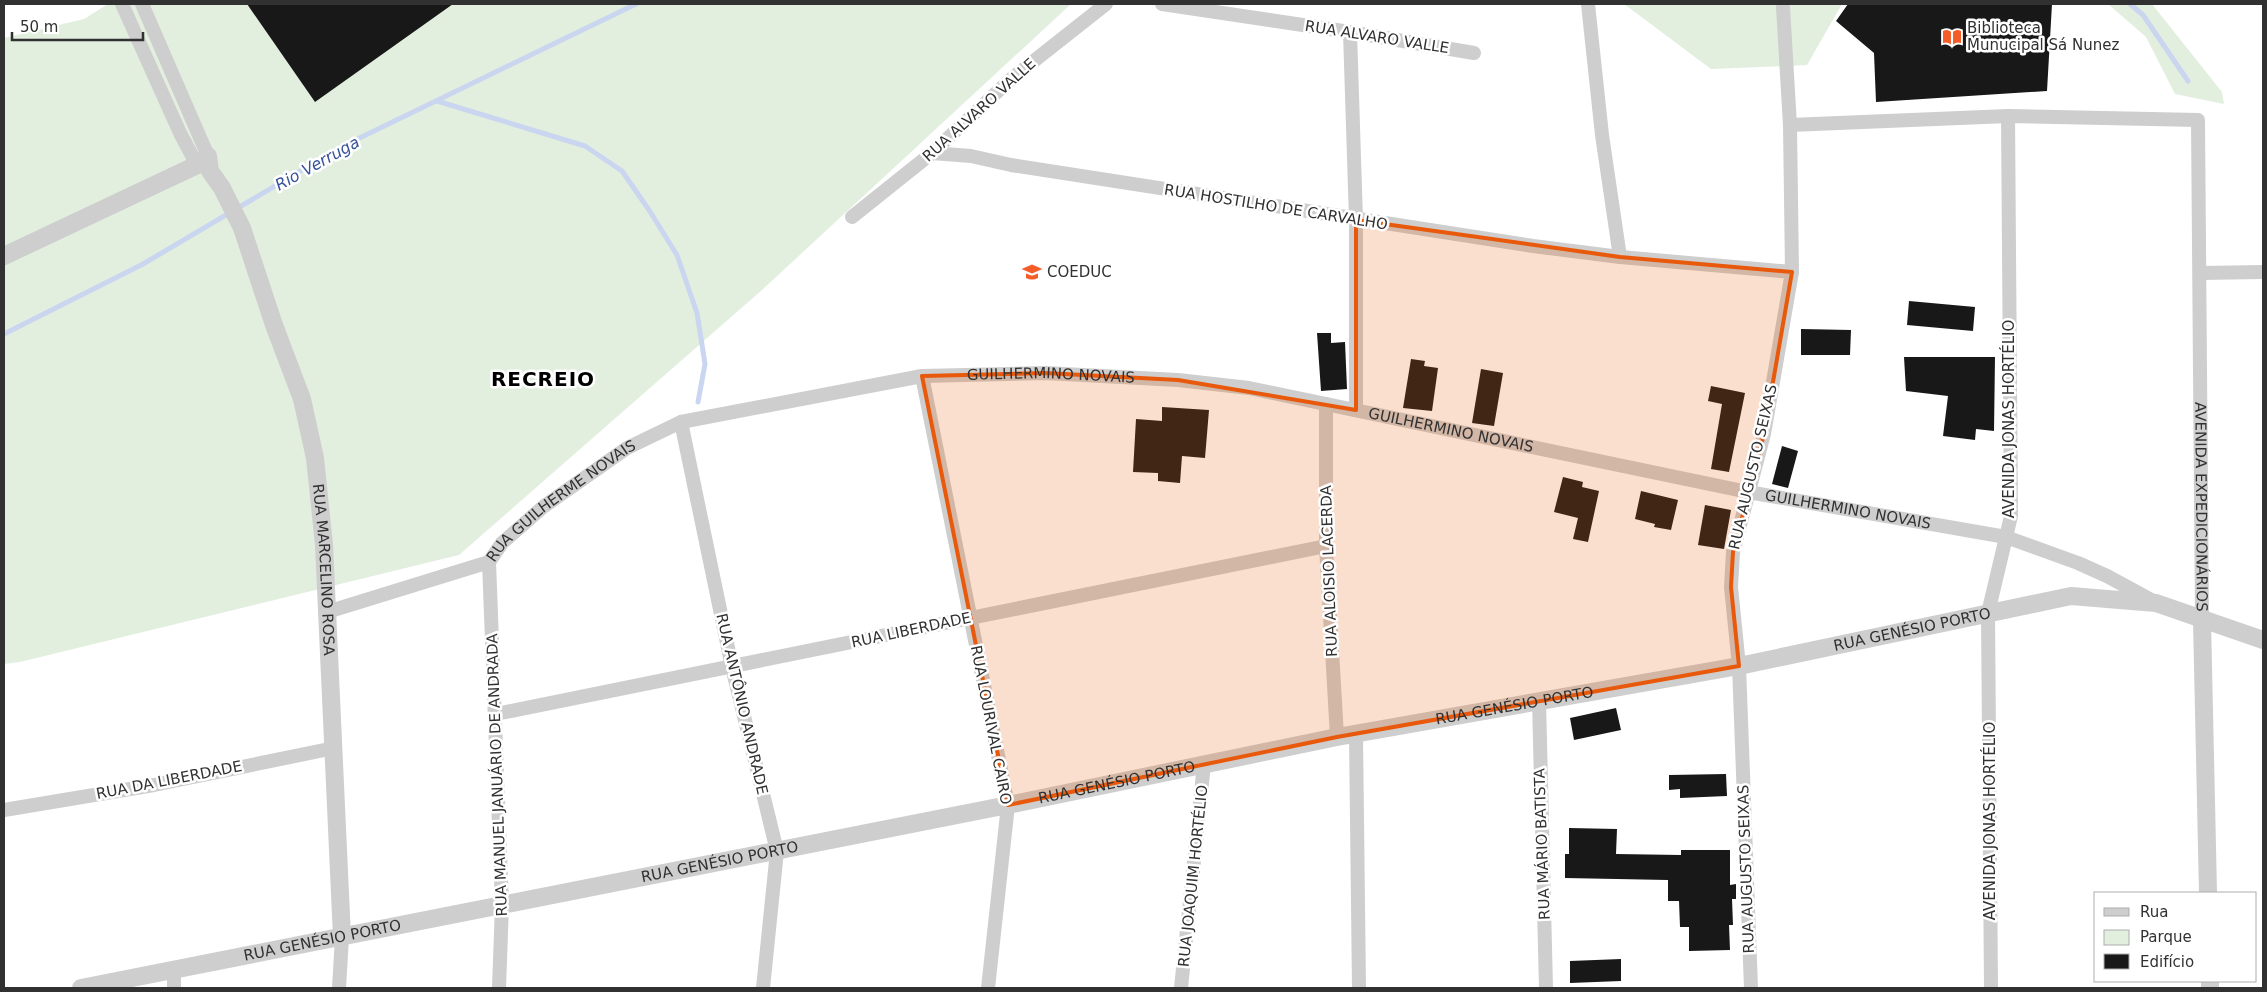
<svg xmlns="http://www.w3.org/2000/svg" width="2267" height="992" viewBox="0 0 2267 992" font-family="'DejaVu Sans',sans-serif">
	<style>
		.green { fill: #e2efdf }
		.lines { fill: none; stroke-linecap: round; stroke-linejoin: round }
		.stream { stroke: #cad5f0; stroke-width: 5 }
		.building { fill: #181818 }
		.minor { stroke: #cecece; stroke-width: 14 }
		.tertiary { stroke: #cecece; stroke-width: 18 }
		.marked { fill: #e8590c; fill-opacity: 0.2; stroke: #e8590c; stroke-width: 4; stroke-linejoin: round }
		.labels { text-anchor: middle; stroke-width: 5; stroke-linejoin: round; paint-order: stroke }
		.poi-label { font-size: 15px; fill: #313131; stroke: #fff; text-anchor: start }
		.street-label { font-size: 15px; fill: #313131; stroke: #fff }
		.water-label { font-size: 16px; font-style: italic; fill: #37539c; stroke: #fff }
		.district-label { font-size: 20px; font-weight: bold; letter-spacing: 1px; fill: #000; stroke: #fff }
	</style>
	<rect width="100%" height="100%" fill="#fff"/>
	<path class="green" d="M108 4H1071L762 290 459 555 20 662 4 664V38L84 19Z
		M1624 4H1842L1807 65 1711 69Z
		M2108 4H2152L2222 92 2224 104 2175 94 2146 37Z"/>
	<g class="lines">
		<path class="stream" d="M2130 4 2143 15 2188 81
			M437 101 585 146 622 171 649 210 677 255 697 313 705 364 698 402
			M4 334 143 264 341 147 636 4"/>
	</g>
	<path class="building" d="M247 4H453L315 102Z
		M1848 4H2052L2047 91 1876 102 1874 53 1836 21Z
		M1909 301 1975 307 1973 331 1907 325Z
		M1801 329 1851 330 1850 355H1801Z
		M1317 333H1331V343L1345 342 1347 389 1321 391Z
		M1904 357H1995L1994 431 1976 429 1975 440 1943 436 1948 396 1906 391Z
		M1411 359 1425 361 1424 366 1438 368 1432 411 1403 408Z
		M1481 369 1503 373 1494 426 1472 423Z
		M1711 386 1745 393 1729 472 1711 469 1722 404 1708 401Z
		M1162 407 1209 410 1205 458 1182 456 1180 483 1158 481V473L1133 472 1136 419 1162 421Z
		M1782 446 1798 451 1788 488 1772 484Z
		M1563 477 1583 482 1582 487 1599 491 1588 542 1573 539 1578 518 1554 512Z
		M1641 491 1678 500 1671 530 1654 527 1655 524 1635 519Z
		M1705 505 1731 510 1724 549 1698 545Z
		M1616 708 1621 730 1574 740 1570 718Z
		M1726 774 1727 796 1680 798V789L1669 790V775Z
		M1569 828 1617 829 1616 854 1681 855V850H1730V885L1736 884V899H1732L1733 925H1729L1730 950 1689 951V927H1680L1679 901H1668V880L1565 878V854H1569Z
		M1621 959V981L1570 983V961Z"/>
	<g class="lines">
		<g class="minor">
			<path d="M122 4 180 133 197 165"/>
			<path d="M142 4 208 156"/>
			<path d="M1162 4 1350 32 1474 53"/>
			<path d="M1588 4 1602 135 1620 257"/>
			<path d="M1350 32 1356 220V410"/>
			<path id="s1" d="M1790 125 2008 116 2198 120 2202 620"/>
			<path d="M932 153 971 156 1011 165 1533 246 1620 257 1792 272"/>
			<path d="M852 217 932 153 1011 79 1106 4"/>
			<path d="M2200 273 2263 272"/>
			<path d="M922 376 1008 805 988 988"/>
			<path d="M1326 404V546L1337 737"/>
			<path d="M681 422 732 667 777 851 763 988"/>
			<path d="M489 562 502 905 499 988"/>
			<path id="s2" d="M327 612 489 562 502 543 543 507 627 448 681 422 922 376 1045 373 1178 380 1249 388 1748 492 2006 537 2078 563 2107 576 2153 601"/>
			<path d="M1539 700 1546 988"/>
			<path d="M496 714 1326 546"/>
			<path d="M1356 735 1359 988"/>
			<path d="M4 810 154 785 334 748"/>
			<path d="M174 969V988"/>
			<path d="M339 988 342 937"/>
			<path d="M1181 988 1204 764"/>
			<path d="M1751 988 1739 666 1731 587 1733 552 1764 434 1792 272 1790 125 1783 7"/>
			<path d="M1991 988 1988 613 2011 516 2008 116"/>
		</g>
		<g class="tertiary">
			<path id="s3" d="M4 256 197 165 208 156 210 171 222 188 242 228 274 325 302 399 315 458 324 545 342 937"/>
			<path d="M2202 620 2208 893"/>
			<path d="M2210 981V988"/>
			<path id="s4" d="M81 988 1008 805 1337 737 1739 666 2071 596 2156 603 2263 640"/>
		</g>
	</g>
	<path class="marked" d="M1356 220 1620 257 1792 272 1764 434 1733 552 1731 587 1739 666 1337 737 1008 805 922 376 1045 373 1178 380 1356 410Z"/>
	<defs>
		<g id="library-bare" transform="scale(1.5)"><path d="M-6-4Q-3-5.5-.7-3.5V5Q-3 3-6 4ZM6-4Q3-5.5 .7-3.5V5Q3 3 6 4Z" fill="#f45c28" stroke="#fff" stroke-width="2.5" paint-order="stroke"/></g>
		<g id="school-bare" transform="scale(1.5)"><path d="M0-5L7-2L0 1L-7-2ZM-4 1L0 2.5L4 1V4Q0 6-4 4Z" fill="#f45c28" stroke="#fff" stroke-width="2.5" paint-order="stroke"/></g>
	</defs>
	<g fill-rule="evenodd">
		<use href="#library-bare" x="1952" y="37"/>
		<use href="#school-bare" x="1032" y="272"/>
	</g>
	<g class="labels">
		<g class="poi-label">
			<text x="1967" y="33">Biblioteca<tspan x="1967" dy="17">Munucipal Sá Nunez</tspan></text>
			<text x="1047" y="277">COEDUC</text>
		</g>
		<g class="street-label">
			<text transform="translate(1377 37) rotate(9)" y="5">RUA ALVARO VALLE</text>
			<text transform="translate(979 110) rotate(-42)" y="5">RUA ALVARO VALLE</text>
			<text transform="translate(1276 207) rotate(9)" y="5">RUA HOSTILHO DE CARVALHO</text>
			<text dy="5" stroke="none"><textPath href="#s2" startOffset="784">GUILHERMINO NOVAIS</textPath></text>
			<text transform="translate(2009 419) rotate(-90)" y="5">AVENIDA JONAS HORTÉLIO</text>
			<text dy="5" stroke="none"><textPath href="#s2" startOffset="1189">GUILHERMINO NOVAIS</textPath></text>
			<text transform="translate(1753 467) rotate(-77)" y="5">RUA AUGUSTO SEIXAS</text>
			<text dy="5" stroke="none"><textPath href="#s2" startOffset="265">RUA GUILHERME NOVAIS</textPath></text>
			<text dy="5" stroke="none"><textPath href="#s1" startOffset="795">AVENIDA EXPEDICIONÁRIOS</textPath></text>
			<text dy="5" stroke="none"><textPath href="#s2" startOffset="1594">GUILHERMINO NOVAIS</textPath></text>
			<text dy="5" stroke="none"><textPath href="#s3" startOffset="662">RUA MARCELINO ROSA</textPath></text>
			<text transform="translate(1329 571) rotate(-92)" y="5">RUA ALOISIO LACERDA</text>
			<text dy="5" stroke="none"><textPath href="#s4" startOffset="1866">RUA GENÉSIO PORTO</textPath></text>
			<text transform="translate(911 630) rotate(-12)" y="5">RUA LIBERDADE</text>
			<text transform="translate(742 704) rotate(77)" y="5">RUA ANTÔNIO ANDRADE</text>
			<text dy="5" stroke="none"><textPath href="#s4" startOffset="1461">RUA GENÉSIO PORTO</textPath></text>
			<text transform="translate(991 725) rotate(79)" y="5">RUA LOURIVAL CAIRO</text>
			<text transform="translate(497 775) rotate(-92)" y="5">RUA MANUEL JANUÁRIO DE ANDRADA</text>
			<text transform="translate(169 780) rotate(-11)" y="5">RUA DA LIBERDADE</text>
			<text dy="5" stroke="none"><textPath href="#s4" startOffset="1056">RUA GENÉSIO PORTO</textPath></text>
			<text transform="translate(1990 821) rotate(-90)" y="5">AVENIDA JONAS HORTÉLIO</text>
			<text transform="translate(1542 844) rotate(-92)" y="5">RUA MÁRIO BATISTA</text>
			<text dy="5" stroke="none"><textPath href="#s4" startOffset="651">RUA GENÉSIO PORTO</textPath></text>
			<text transform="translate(1746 869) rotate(-92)" y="5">RUA AUGUSTO SEIXAS</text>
			<text transform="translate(1193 876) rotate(-84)" y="5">RUA JOAQUIM HORTÉLIO</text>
			<text dy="5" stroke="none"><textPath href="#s4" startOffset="246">RUA GENÉSIO PORTO</textPath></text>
		</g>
		<g class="water-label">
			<text transform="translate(317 163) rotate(-29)" y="6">Rio Verruga</text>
		</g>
		<g class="district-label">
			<text x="543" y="386">RECREIO</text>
		</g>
	</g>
	<rect width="2267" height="992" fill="none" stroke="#313131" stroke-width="10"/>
	<rect x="2094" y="892" width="162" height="90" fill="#ffffff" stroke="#adadad"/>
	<rect x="2104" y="908" width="25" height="8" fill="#cecece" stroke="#adadad"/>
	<text x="2140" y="917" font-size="15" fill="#313131">Rua</text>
	<rect x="2104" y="930" width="25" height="15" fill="#e2efdf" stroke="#adadad"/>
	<text x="2140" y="942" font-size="15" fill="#313131">Parque</text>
	<rect x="2104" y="954" width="25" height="15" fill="#181818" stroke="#adadad"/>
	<text x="2140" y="967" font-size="15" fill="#313131">Edifício</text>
	<path d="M12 32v8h131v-8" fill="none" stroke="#313131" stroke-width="2.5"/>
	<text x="20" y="32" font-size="15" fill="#313131" stroke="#ffffff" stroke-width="4" paint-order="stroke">50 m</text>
</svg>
